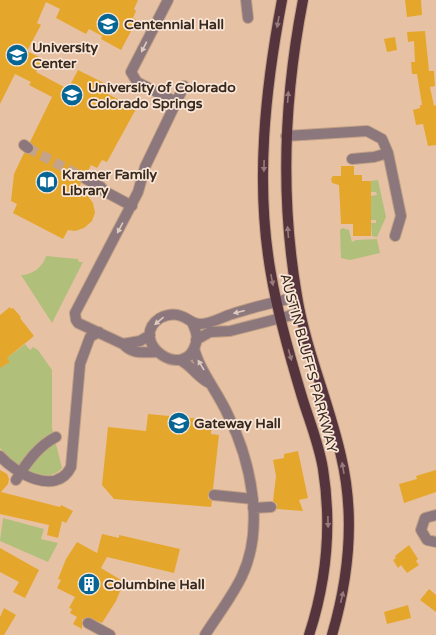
<svg xmlns="http://www.w3.org/2000/svg" width="436" height="635" viewBox="0 0 436 635" font-family="'Varela Round',sans-serif">
	<style>
		.green { fill: #b0c07b }
		.building { fill: #e5a72b }
		.lines { fill: none; stroke-linecap: round; stroke-linejoin: round }
		.minor-tunnel { stroke: #c4a389; stroke-width: 10; stroke-dasharray: 10 5; stroke-linecap: butt }
		.minor-casing { stroke: #c0a086; stroke-width: 12 }
		.major-casing { stroke: #c0a086; stroke-width: 12 }
		.minor { stroke: #8b777c; stroke-width: 10 }
		.major { stroke: #55343e; stroke-width: 10 }
		.oneway { fill: #977b7b }
		.oneway2 { fill: #decac0 }
		.labels { text-anchor: middle; stroke-width: 3.5; stroke-linejoin: round; paint-order: stroke }
		.poi-label { font-size: 14px; font-weight: bold; fill: #37291d; stroke: #fae6d7; text-anchor: start }
		.street-label { font-size: 14px; fill: #37291d; stroke: #fae6d7 }
	</style>
	<rect width="100%" height="100%" fill="#e7c1a4"/>
	<path class="green" d="M378 180 386 217 377 237 372 236 371 223H376V220H371V196L377 195 376 192H371V181Z
		M342 228 349 230 352 242 356 240 377 239 380 253 350 260 341 258 340 230Z
		M46 256 78 259 79 262H83L52 323 21 275C32 275 43 267 46 256Z
		M25 344 30 350 33 347 38 350 52 370V428L62 468C45 488 12 462 0 448V368L7 358Z
		M3 518 44 529 41 539 58 543 48 562 0 541Z"/>
	<path class="building" d="M0 0H138L134 9 136 11 133 18 137 20 121 50 101 39 102 36 89 29 86 34 56 18 60 9 46 2 37 23 41 25 27 51 43 59 36 72 68 89 78 70 110 86 106 93 136 109 107 162 102 160 97 168 91 165 87 173 80 176 81 183 78 190 87 195 93 203 95 213 92 221 84 228 75 231 68 230 63 239 13 213 17 204 11 201 14 174 24 153 30 154 33 152 34 146 30 142 52 97 29 85 31 82 15 74 0 104Z
		M405 0H421L422 15 407 17Z
		M425 31 429 71H434L435 86 430 87 434 106 436 105V145L428 146 423 124 416 125 413 110 420 108V105H422L417 74H412L411 62H415L414 41 408 42 407 32Z
		M395 37 397 50 387 52 384 39Z
		M341 166H354V175H362V181H371V236H353V224H341L339 185 332 183 331 179 333 176H341Z
		M10 307 11 309 13 308 21 317 20 318 34 336 7 358 10 362 0 368V315Z
		M148 414 212 420 211 434 219 435 213 489 208 494V498L212 501 211 507 114 499 102 485 108 427 146 431Z
		M298 451 308 498 299 500 303 511 277 509V504L273 501 276 476 273 460 284 458V454Z
		M0 470 7 474 9 479 8 484 1 492 60 507 61 505 73 511 66 523 62 521 58 538 47 535 49 525 0 514Z
		M436 470V492L404 503 399 484 417 479 416 476Z
		M102 534 119 538V535L180 549 174 573 107 557 101 568 121 580 117 587 121 589 116 601 102 623 87 617 82 620V629L73 624 77 617 70 613 72 609 69 608 75 597 57 588 61 580 58 579 66 559 77 542 97 553Z
		M409 545 418 559 416 561 419 565 407 573 401 565 398 568 393 560 396 558 395 556Z
		M0 548 39 570 25 598 13 592 19 582 0 572Z
		M429 589 436 595V612L420 600Z
		M408 605 411 618 387 624 384 612Z
		M4 608 16 615 4 635H0V617Z"/>
	<g class="lines">
		<path class="minor-tunnel" d="M28 148 86 179"/>
		<g class="minor-casing">
			<path id="minor" d="M168 0 131 72 137 82 176 102
				M246 0 248 18
				M286 136 367 131 382 139 388 153 401 216 395 236
				M24 145 28 148
				M352 159 374 157 388 153
				M86 179 101 187 104 191 132 206
				M192 322C195 329 198 335 196 343 185 384 126 341 160 318 166 315 174 313 181 316 188 318 192 324 200 324 211 324 222 317 232 314 253 307 275 302 297 297
				M196 340 210 332 230 331 300 313
				M123 344 140 341 150 335
				M194 348C200 372 218 392 228 415 251 461 265 527 242 576 232 597 217 616 205 635
				M156 352C143 352 133 355 123 344L78 323 76 320 75 313 138 192 145 167 184 86
				M180 360C191 365 197 377 209 383
				M0 456C15 473 56 497 71 467L80 364 90 337 99 332
				M16 480C26 463 38 446 56 437
				M214 495 253 499
				M253 508 271 507
				M436 515 425 518 421 530 427 540 436 542
				M88 623 110 635"/>
		</g>
		<g class="major-casing">
			<path id="major" d="M282 0C265 90 255 184 271 274 278 316 290 357 302 397 309 420 319 444 323 469 332 526 327 580 309 635
				M303 0C284 98 280 197 297 296 306 351 329 402 341 456 355 515 349 577 332 635"/>
		</g>
		<use href="#minor" class="minor"/>
		<use href="#major" class="major"/>
	</g>
	<defs><path id="oneway-solid" d="M-6-.8H1V-3.2L6.5 0L1 3.2V.8H-6Z"/></defs>
	<g class="oneway">
		<use href="#oneway-solid" transform="translate(278 22) rotate(100)"/>
		<use href="#oneway-solid" transform="translate(288 97) rotate(-86)"/>
		<use href="#oneway-solid" transform="translate(264 166) rotate(91)"/>
		<use href="#oneway-solid" transform="translate(288 232) rotate(-95)"/>
		<use href="#oneway-solid" transform="translate(272 280) rotate(79)"/>
		<use href="#oneway-solid" transform="translate(290 355) rotate(74)"/>
		<use href="#oneway-solid" transform="translate(343 468) rotate(-100)"/>
		<use href="#oneway-solid" transform="translate(328 522) rotate(89)"/>
		<use href="#oneway-solid" transform="translate(342 597) rotate(-77)"/>
	</g>
	<g class="oneway2">
		<use href="#oneway-solid" transform="translate(144 47) rotate(117)"/>
		<use href="#oneway-solid" transform="translate(120 228) rotate(118)"/>
		<use href="#oneway-solid" transform="translate(239 312) rotate(166)"/>
		<use href="#oneway-solid" transform="translate(159 321) rotate(140)"/>
		<use href="#oneway-solid" transform="translate(201 365) rotate(-121)"/>
	</g>
	<defs>
		<g id="university-disc" transform="scale(1.15)"><circle r="9.5" fill="#056695" stroke="#fae6d7"/><path d="M0-5L7-2L0 1L-7-2ZM-4 1L0 2.5L4 1V4Q0 6-4 4Z" fill="#fff"/></g>
		<g id="school-disc" transform="scale(1.15)"><circle r="9.5" fill="#056695" stroke="#fae6d7"/><path d="M0-5L7-2L0 1L-7-2ZM-4 1L0 2.5L4 1V4Q0 6-4 4Z" fill="#fff"/></g>
		<g id="library-disc" transform="scale(1.15)"><circle r="9.5" fill="#056695" stroke="#fae6d7"/><path d="M-6-4Q-3-5.5-.7-3.5V5Q-3 3-6 4ZM6-4Q3-5.5 .7-3.5V5Q3 3 6 4Z" fill="#fff"/></g>
		<g id="building-disc" transform="scale(1.15)"><circle r="9.5" fill="#056695" stroke="#fae6d7"/><path d="M-4-6H4V6H1V3H-1V6H-4ZM-2.5-4.3h1.7v1.8h-1.7ZM.8-4.3h1.7v1.8H.8ZM-2.5-1h1.7V.8h-1.7ZM.8-1h1.7V.8H.8Z" fill="#fff"/></g>
	</defs>
	<g fill-rule="evenodd">
		<use href="#university-disc" x="108" y="24"/>
		<use href="#university-disc" x="17" y="55"/>
		<use href="#school-disc" x="72" y="95"/>
		<use href="#library-disc" x="47" y="182"/>
		<use href="#university-disc" x="179" y="423"/>
		<use href="#building-disc" x="89" y="584"/>
	</g>
	<g class="labels">
		<g class="poi-label">
			<text x="124" y="29">Centennial Hall</text>
			<text x="32" y="52">University<tspan x="32" dy="16">Center</tspan></text>
			<text x="88" y="92">University of Colorado<tspan x="88" dy="16">Colorado Springs</tspan></text>
			<text x="62" y="179">Kramer Family<tspan x="62" dy="16">Library</tspan></text>
			<text x="194" y="428">Gateway Hall</text>
			<text x="104" y="589">Columbine Hall</text>
		</g>
		<g class="street-label">
			<text transform="translate(309 363) rotate(75)" y="5">AUSTIN BLUFFS PARKWAY</text>
		</g>
	</g>
</svg>
